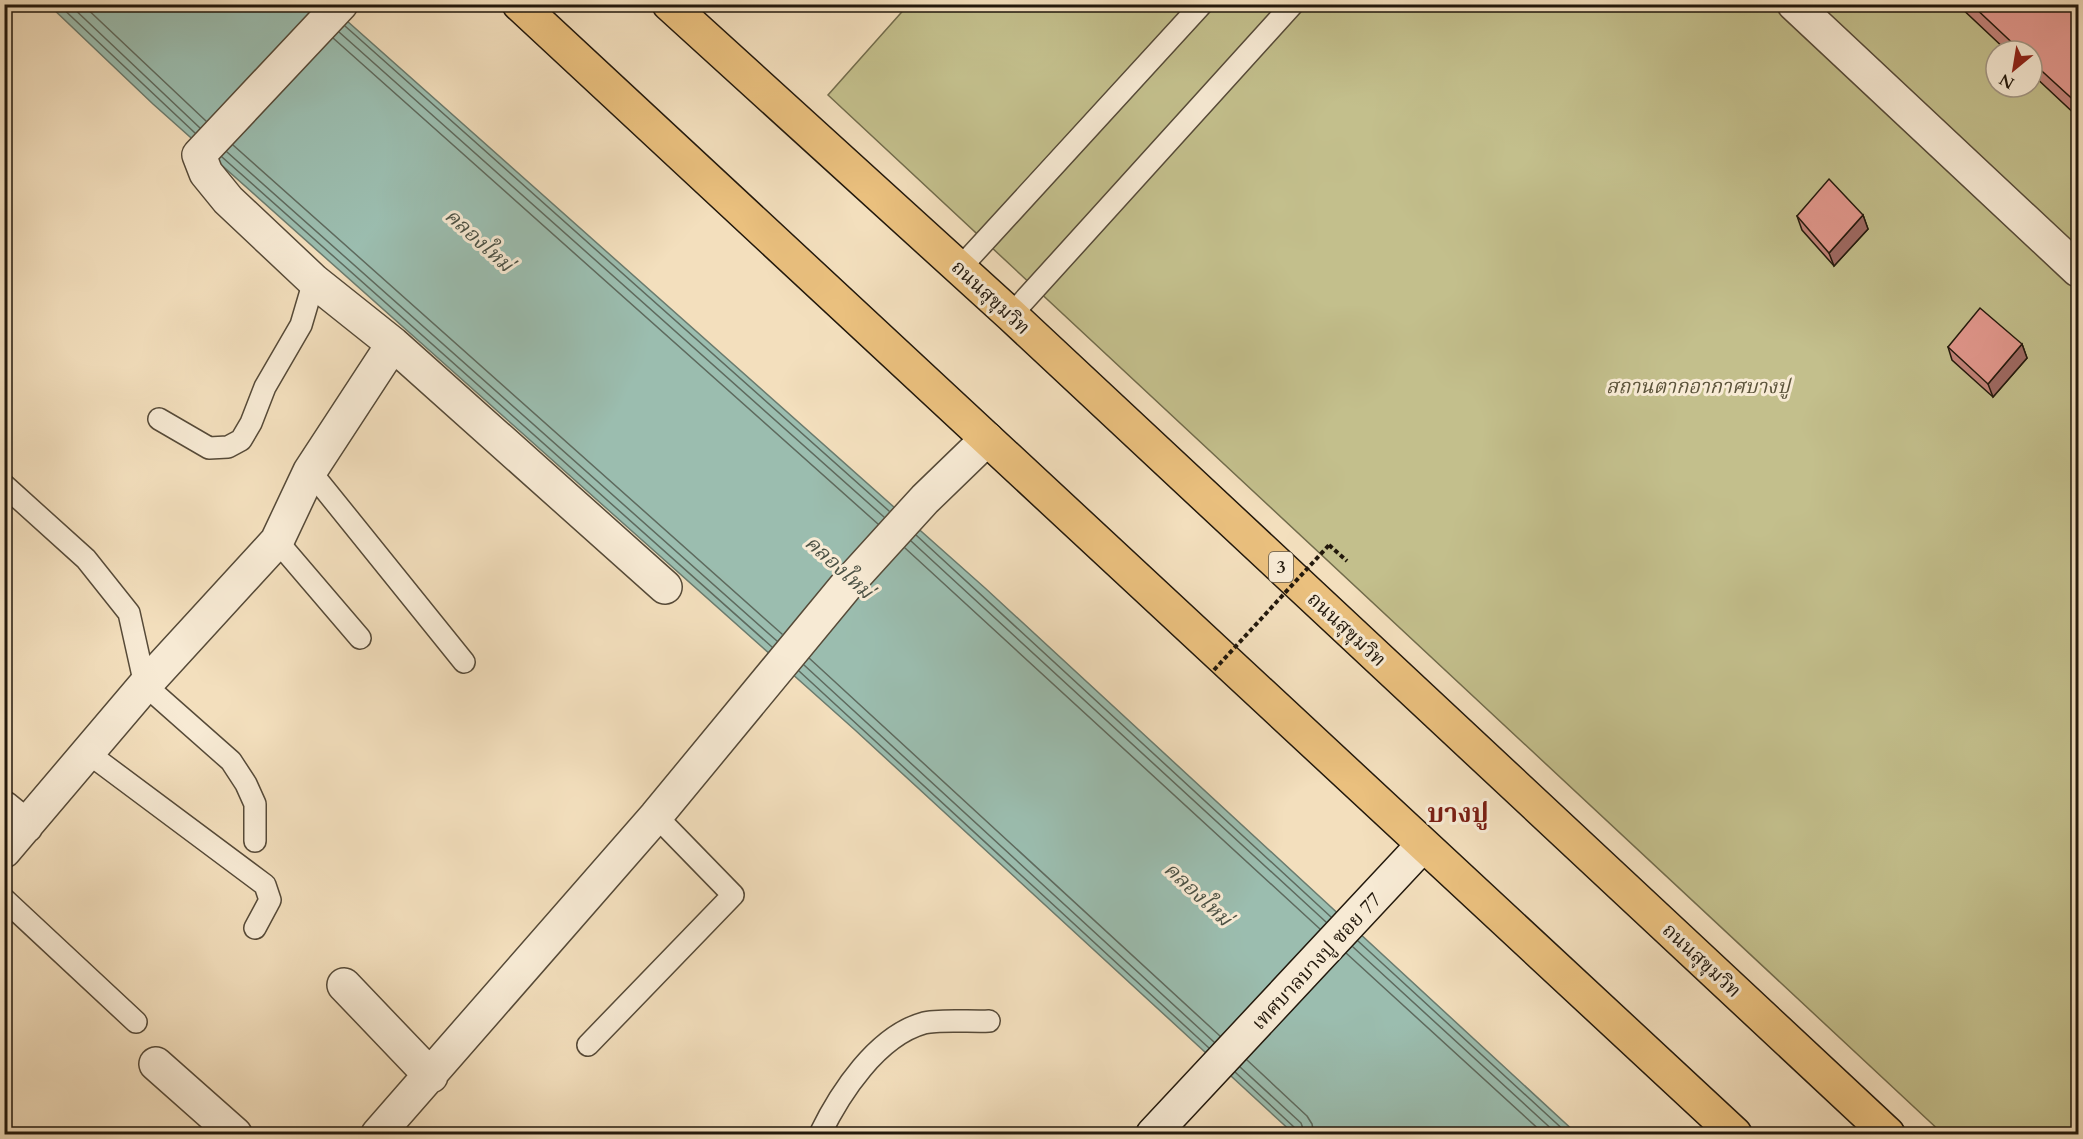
<svg xmlns="http://www.w3.org/2000/svg" width="2083" height="1139" viewBox="0 0 2083 1139" font-family="Cardo,'Noto Serif Thai',serif">
	<style>
		.green { fill: #c3bf8c; stroke: #726c4c; stroke-width: 1.5; fill-rule: evenodd }
		.water { fill: #9bbdaf; stroke: #6b7b6e; stroke-width: 1.5 }
		.lines { fill: none; stroke-linecap: round; stroke-linejoin: round }
		.shore { stroke: #5e6a5e; stroke-width: 1.5 }
		.service-casing { stroke: #564a38; stroke-width: 24 }
		.minor-casing { stroke: #564a38; stroke-width: 36 }
		.secondary-casing { stroke: #22180c; stroke-width: 36 }
		.trunk-casing { stroke: #22180c; stroke-width: 36 }
		.path { stroke: #22180c; stroke-width: 4; stroke-dasharray: 4.5 3; stroke-linecap: butt }
		.service { stroke: #f7ead4; stroke-width: 21 }
		.minor { stroke: #f7ead4; stroke-width: 33 }
		.secondary { stroke: #f7ead4; stroke-width: 33 }
		.trunk { stroke: #eac07e; stroke-width: 33 }
		.path-bridge { stroke: #22180c; stroke-width: 4; stroke-dasharray: 4.5 3; stroke-linecap: butt }
		.wall { fill: #c3837a; stroke: #22180c; stroke-width: 1.5 }
		.shaded-wall { fill: #9f6a63; stroke: #22180c; stroke-width: 1.5 }
		.building { fill: #e3988e; stroke: #22180c; stroke-width: 1.5 }
		.labels { text-anchor: middle; stroke-width: 6; stroke-linejoin: round; paint-order: stroke }
		.shield { fill: #f7ead4; stroke: #625748; stroke-width: 1.5 }
		.shield-label { font-size: 18px; font-weight: bold; fill: #22180c }
		.street-label { font-size: 20px; fill: #22180c; stroke: #f7ead4 }
		.park-label { font-size: 20px; font-style: italic; fill: #5a5239; stroke: #f7ead4 }
		.water-label { font-size: 21px; font-style: italic; fill: #4c5245; stroke: #f7ead4 }
		.district-label { font-size: 26px; font-weight: bold; fill: #7a1f14; stroke: #f7ead4 }
	</style>
	<rect width="100%" height="100%" fill="#f3dfbd"/>
	<filter id="stains"><feTurbulence type="fractalNoise" baseFrequency=".00333" numOctaves="4"/><feColorMatrix values="0 0 0 0 .2 0 0 0 0 .09 0 0 0 0 .02 0 0 0 .5 -.17"/></filter>
	<radialGradient id="worn" r=".72"><stop offset=".6" stop-color="#630" stop-opacity="0"/><stop offset="1" stop-color="#630" stop-opacity=".3"/></radialGradient>
	<path class="green" d="M908 5H2078V1134H1943L828 95ZM1996 51H2032V87H1996Z"/>
	<path class="water" d="M49 5H329L985 588 1577 1134H1294L855 730 153 104Z"/>
	<g class="lines">
		<path class="shore" d="M58 4 195 133
			M69 4 200 128
			M82 4 206 121
			M345 26 889 511
			M339 32 884 517
			M333 38 878 524
			M233 145 782 634
			M227 152 777 641
			M222 157 772 647
			M916 535 1331 917
			M911 541 1326 922
			M905 548 1320 929
			M809 658 1220 1036
			M804 665 1214 1042
			M799 671 1209 1048
			M1358 941 1568 1134
			M1353 947 1557 1134
			M1346 953 1544 1134
			M1247 1060 1307 1116 1312 1124 1314 1134
			M1240 1067 1301 1123 1305 1134
			M1235 1072 1295 1128 1297 1134"/>
		<g class="service-casing">
			<path id="service" d="M960 268 1202 4
				M1011 315 1293 4
				M159 419 209 448 228 447 241 440 251 423 265 387 301 325 314 281
				M310 471 464 662
				M4 485 86 559 129 613 145 685 231 761 246 784 255 804V841
				M277 541 360 638
				M88 753 265 885 270 900 255 928
				M4 899 136 1022
				M588 1045 733 895 656 816
				M820 1134C840 1093 877 1036 924 1023 937 1019 974 1022 989 1021"/>
		</g>
		<g class="minor-casing">
			<path id="minor" d="M341 4 199 155 206 173 228 200 314 281 393 344 665 587
				M1794 4 2078 270
				M4 808 26 826
				M4 851 145 685 277 541 310 471 393 344
				M344 985 431 1076
				M156 1064 235 1134
				M378 1134 656 816 845 587 925 499 987 439"/>
		</g>
		<g class="secondary-casing">
			<path id="secondary" d="M1153 1134 1422 846"/>
		</g>
		<g class="trunk-casing">
			<path id="trunk" d="M519 4 1735 1134
				M669 4 1011 315 1888 1134"/>
		</g>
		<path class="path" d="M1329 545 1347 561"/>
		<use href="#service" class="service"/>
		<use href="#minor" class="minor"/>
		<use href="#secondary" class="secondary"/>
		<use href="#trunk" class="trunk"/>
		<path class="path-bridge" d="M1214 670 1329 545"/>
	</g>
	<path class="wall" d="M1957 4H2064L2079 18V118L2032 74V51H2007Z
		M1863 215 1868 229 1834 266 1802 230 1797 216Z
		M2022 344 2027 358 1993 397 1952 360 1948 347Z"/>
	<path class="shaded-wall" d="M1863 215 1868 229 1834 266 1829 253Z
		M2022 344 2027 358 1993 397 1988 384Z"/>
	<path class="building" d="M1971 4H2064L2079 18V105L2032 62V51H2021Z
		M1829 179 1863 215 1829 253 1797 216Z
		M1980 308 2022 344 1988 384 1948 347Z"/>
	<g class="labels">
		<rect class="shield" x="1269" y="552" width="24" height="30" rx="4.5"/>
		<g class="shield-label">
			<text x="1281" y="573">3</text>
		</g>
		<g class="street-label">
			<text transform="translate(991 297) rotate(43)" y="7">ถนนสุขุมวิท</text>
			<text transform="translate(1347 629) rotate(43)" y="7">ถนนสุขุมวิท</text>
			<text transform="translate(1702 960) rotate(43)" y="7">ถนนสุขุมวิท</text>
			<text transform="translate(1316 961) rotate(-47)" y="7">เทศบาลบางปู ซอย 77</text>
		</g>
		<g class="park-label">
			<text x="1698" y="393">สถานตากอากาศบางปู</text>
		</g>
		<g class="water-label">
			<text transform="translate(479 240) rotate(42)" y="7">คลองใหม่</text>
			<text transform="translate(839 567) rotate(42)" y="7">คลองใหม่</text>
			<text transform="translate(1198 894) rotate(43)" y="7">คลองใหม่</text>
		</g>
		<g class="district-label">
			<text x="1458" y="822">บางปู</text>
		</g>
	</g>
	<rect width="2083" height="1139" fill="none" stroke="#f3dfbd" stroke-width="24"/>
	<rect x="6" y="6" width="2071" height="1127" fill="none" stroke="#22180c" stroke-width="3"/>
	<rect x="12" y="12" width="2059" height="1115" fill="none" stroke="#22180c" stroke-width="1.5"/>
	<g transform="translate(2014 69) rotate(210)"><circle r="28" fill="#f7ead4" stroke="#a29684" stroke-width="1.5"/>
	<path d="M0-4.5L10 22L0 15L-10 22Z" fill="#8f2418"/>
	<text y="-9" font-size="16" font-weight="bold" text-anchor="middle" fill="#22180c">N</text>
	</g>
	<rect width="100%" height="100%" filter="url(#stains)"/>
	<rect width="100%" height="100%" fill="url(#worn)"/>
</svg>
